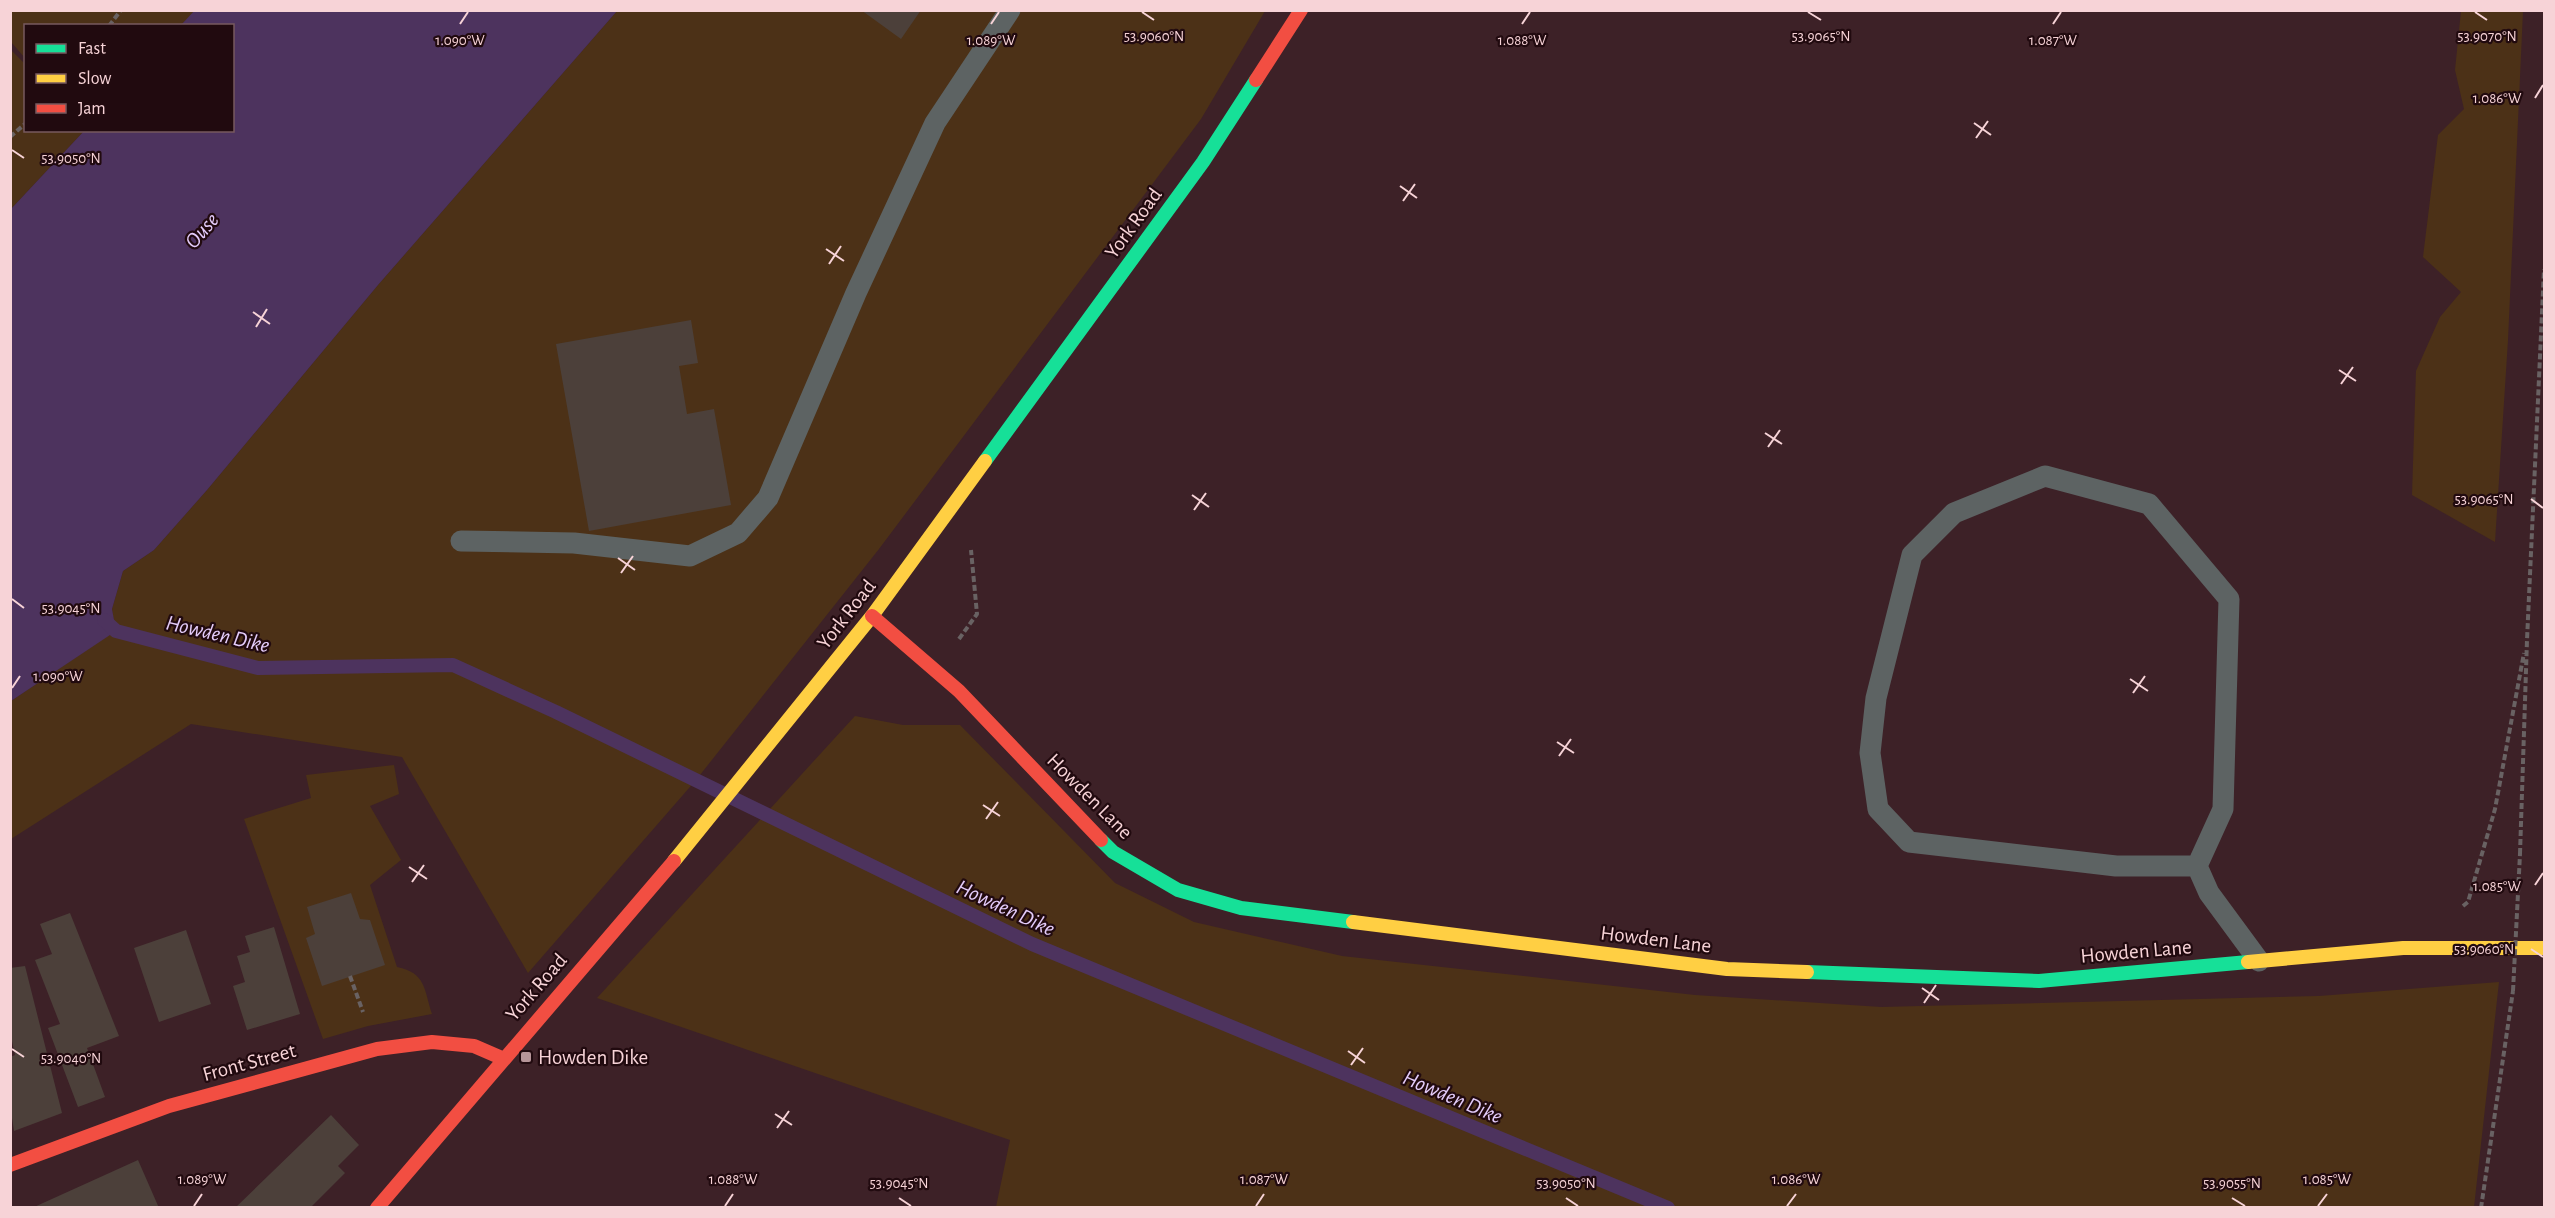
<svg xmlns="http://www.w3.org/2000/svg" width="2555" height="1218" viewBox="0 0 2555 1218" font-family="'Alegreya Sans',sans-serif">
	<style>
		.green { fill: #4c3117 }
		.water { fill: #4d335e }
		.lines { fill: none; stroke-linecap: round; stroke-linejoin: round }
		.stream { stroke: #4d335e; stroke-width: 14 }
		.building { fill: #4c403a }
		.path { stroke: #696263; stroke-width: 4; stroke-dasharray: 6 3; stroke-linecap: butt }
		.lane { stroke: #5d6363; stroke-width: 21 }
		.fast { stroke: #16e098; stroke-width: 14 }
		.slow { stroke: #ffcf43; stroke-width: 14 }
		.jam { stroke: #f24e42; stroke-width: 14 }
		.path-bridge { stroke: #696263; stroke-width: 4; stroke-dasharray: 6 3; stroke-linecap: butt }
		.ticks { fill: none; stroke: #f7d3d7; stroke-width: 2 }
		.poi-dot { fill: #b69599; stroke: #210a0f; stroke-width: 2 }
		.labels { text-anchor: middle; stroke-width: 4.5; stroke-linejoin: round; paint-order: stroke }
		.street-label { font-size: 21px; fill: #f7d3d7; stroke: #210a0f }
		.poi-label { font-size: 21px; fill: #f7d3d7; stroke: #210a0f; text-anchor: start }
		.water-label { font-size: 22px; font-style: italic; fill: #e4ccfa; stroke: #210a0f }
		.ticks-label { font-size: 15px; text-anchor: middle; fill: #f7d3d7; stroke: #210a0f; stroke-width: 4.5; stroke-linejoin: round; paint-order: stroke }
	</style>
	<rect width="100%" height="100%" fill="#3d2127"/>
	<path class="green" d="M11 10H195V11L181 25 26 26 25 58 11 42Z
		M617 11H1265L1201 119 879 549 696 780 528 973 402 757 191 724 11 839V701L115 631 112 609 123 571 154 550 207 490 378 285Z
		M2461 11H2523L2508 340 2495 542 2412 495 2416 371 2440 317 2461 292 2423 257 2438 135 2464 109 2455 70Z
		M11 50 25 64 26 130 84 131 11 209Z
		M855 716 903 725H960L1115 883 1194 922 1342 956 1695 995 1881 1007 2319 996 2499 982 2474 1207H996L1010 1140 597 998Z
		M394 765 399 794 370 806 401 860 370 885 397 967C426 973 424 989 432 1014L368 1026 323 1039 244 819 311 798 306 775Z"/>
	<path class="water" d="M195 10 617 11 378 285 207 490 154 550 123 571 112 609 116 631 11 701V209L84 131 232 130V26L181 25Z"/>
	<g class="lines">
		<path class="stream" d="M104 620 116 631 258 668 453 665 556 712 1032 944 1668 1208"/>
	</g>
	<path class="building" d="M861 10H921L901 39Z
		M691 320 698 363 679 366 687 414 714 409 731 505 589 531 556 344Z
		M351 893 360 919 370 920 385 965 322 986 306 938 315 934 307 907Z
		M70 913 119 1036 87 1048 105 1097 78 1107 48 1028 60 1024 35 960 52 954 40 924Z
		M274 927 300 1014 247 1030 233 986 245 982 237 956 250 952 245 936Z
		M186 930 211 1004 159 1022 134 948Z
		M25 966 62 1113 14 1131 10 1105V1057L15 1055 10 1032V968Z
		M331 1115 359 1145 338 1166 345 1173 310 1208H235Z
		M138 1160 159 1208H32Z"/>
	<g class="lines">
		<path class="path" d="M109 26 121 10
			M10 137 26 123
			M959 639 977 614 971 550
			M2520 854 2527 640 2544 269
			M2463 906 2468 902 2495 809 2524 653
			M350 976 363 1012
			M2481 1208 2513 991"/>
		<path class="lane" d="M461 541 574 543 690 556 738 533 768 498 856 293 935 123 1010 10
			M2197 866H2116L1909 842 1878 809 1870 753 1876 698 1912 555 1954 513 2045 476 2149 504 2229 599 2223 809 2197 866 2209 893 2259 961"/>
		<path class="fast" d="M985 461 1203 162 1256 80
			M1101 840 1113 852 1178 890 1241 908 1353 922
			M1807 972 2039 981 2248 962"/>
		<path class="slow" d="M674 861 872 616 985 461
			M1353 922 1727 969 1807 972
			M2248 962 2403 948H2544"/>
		<path class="jam" d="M1256 80 1301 10
			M872 616 959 691 1101 840
			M10 1165 169 1106 377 1049 432 1042 474 1046 504 1059
			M377 1208 674 861"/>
		<path class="path-bridge" d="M2513 991 2520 854"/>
	</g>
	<path class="ticks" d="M1142 12 1154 20M1808 12 1821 20M2475 12 2487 20M460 24 468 12M991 24 999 12M1522 24 1530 12M2053 24 2061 12M2535 98 2543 85M1974 123 1991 135M1976 138 1988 121M12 150 24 158M1400 186 1417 198M1403 201 1415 184M826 249 844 261M829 264 841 246M253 312 270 324M256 327 267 309M2339 370 2356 381M2341 384 2353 367M1765 433 1782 444M1768 447 1780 430M1192 495 1209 507M2531 499 2543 508M1194 510 1206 493M618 558 635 570M621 573 633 556M12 599 24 608M2130 679 2148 691M12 688 20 676M2133 693 2145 676M1557 742 1574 753M1559 756 1571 739M983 805 1000 816M986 819 998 802M409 867 427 879M412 882 424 865M2535 885 2543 873M2531 949 2543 957M1922 988 1939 1000M1924 1003 1936 985M12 1049 24 1057M1348 1051 1365 1063M1351 1065 1363 1048M775 1114 792 1125M777 1128 789 1111M899 1198 911 1206M1566 1198 1578 1206M2232 1198 2245 1206M194 1206 202 1194M725 1206 733 1194M1256 1206 1264 1194M1787 1206 1796 1194M2318 1206 2327 1194"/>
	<rect class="poi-dot" x="520" y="1051" width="12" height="12" rx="3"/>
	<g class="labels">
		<g class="street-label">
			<text transform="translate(1133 223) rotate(-54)" y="7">York Road</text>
			<text transform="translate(846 614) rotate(-52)" y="7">York Road</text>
			<text transform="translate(1090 796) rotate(45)" y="7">Howden Lane</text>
			<text transform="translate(1656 939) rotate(7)" y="7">Howden Lane</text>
			<text transform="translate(2136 951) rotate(-5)" y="7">Howden Lane</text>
			<text transform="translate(536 987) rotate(-49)" y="7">York Road</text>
			<text transform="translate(249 1062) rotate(-15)" y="7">Front Street</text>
		</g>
		<g class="poi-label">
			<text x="538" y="1064">Howden Dike</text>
		</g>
		<g class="water-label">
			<text transform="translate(201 230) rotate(-49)" y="8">Ouse</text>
			<text transform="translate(218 633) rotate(13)" y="8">Howden Dike</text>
			<text transform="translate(1006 907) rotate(25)" y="8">Howden Dike</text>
			<text transform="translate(1453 1096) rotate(23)" y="8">Howden Dike</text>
		</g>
	</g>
	<g class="ticks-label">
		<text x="1154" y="41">53.9060°N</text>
		<text x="1821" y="41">53.9065°N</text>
		<text x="2487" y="41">53.9070°N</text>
		<text x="460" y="45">1.090°W</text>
		<text x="991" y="45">1.089°W</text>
		<text x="1522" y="45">1.088°W</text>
		<text x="2053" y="45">1.087°W</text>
		<text x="2497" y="103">1.086°W</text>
		<text x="71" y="163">53.9050°N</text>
		<text x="2484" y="504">53.9065°N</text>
		<text x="71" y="613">53.9045°N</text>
		<text x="58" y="681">1.090°W</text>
		<text x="2497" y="891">1.085°W</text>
		<text x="2484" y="954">53.9060°N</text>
		<text x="71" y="1063">53.9040°N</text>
		<text x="202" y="1184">1.089°W</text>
		<text x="733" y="1184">1.088°W</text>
		<text x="1264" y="1184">1.087°W</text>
		<text x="1796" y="1184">1.086°W</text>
		<text x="2327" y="1184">1.085°W</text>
		<text x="899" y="1188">53.9045°N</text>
		<text x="1566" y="1188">53.9050°N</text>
		<text x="2232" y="1188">53.9055°N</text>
	</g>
	<rect width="2555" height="1218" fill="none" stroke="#f7d3d7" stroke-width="24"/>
	<rect x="24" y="24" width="210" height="108" fill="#210a0f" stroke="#775a5f" stroke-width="1.5"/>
	<rect x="36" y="44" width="30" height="9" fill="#16e098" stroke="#775a5f" stroke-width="1.5"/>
	<text x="78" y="54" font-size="18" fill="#f7d3d7">Fast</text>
	<rect x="36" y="74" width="30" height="9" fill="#ffcf43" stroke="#775a5f" stroke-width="1.5"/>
	<text x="78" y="84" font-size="18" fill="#f7d3d7">Slow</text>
	<rect x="36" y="104" width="30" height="9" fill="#f24e42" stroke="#775a5f" stroke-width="1.5"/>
	<text x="78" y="114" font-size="18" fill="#f7d3d7">Jam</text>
</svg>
